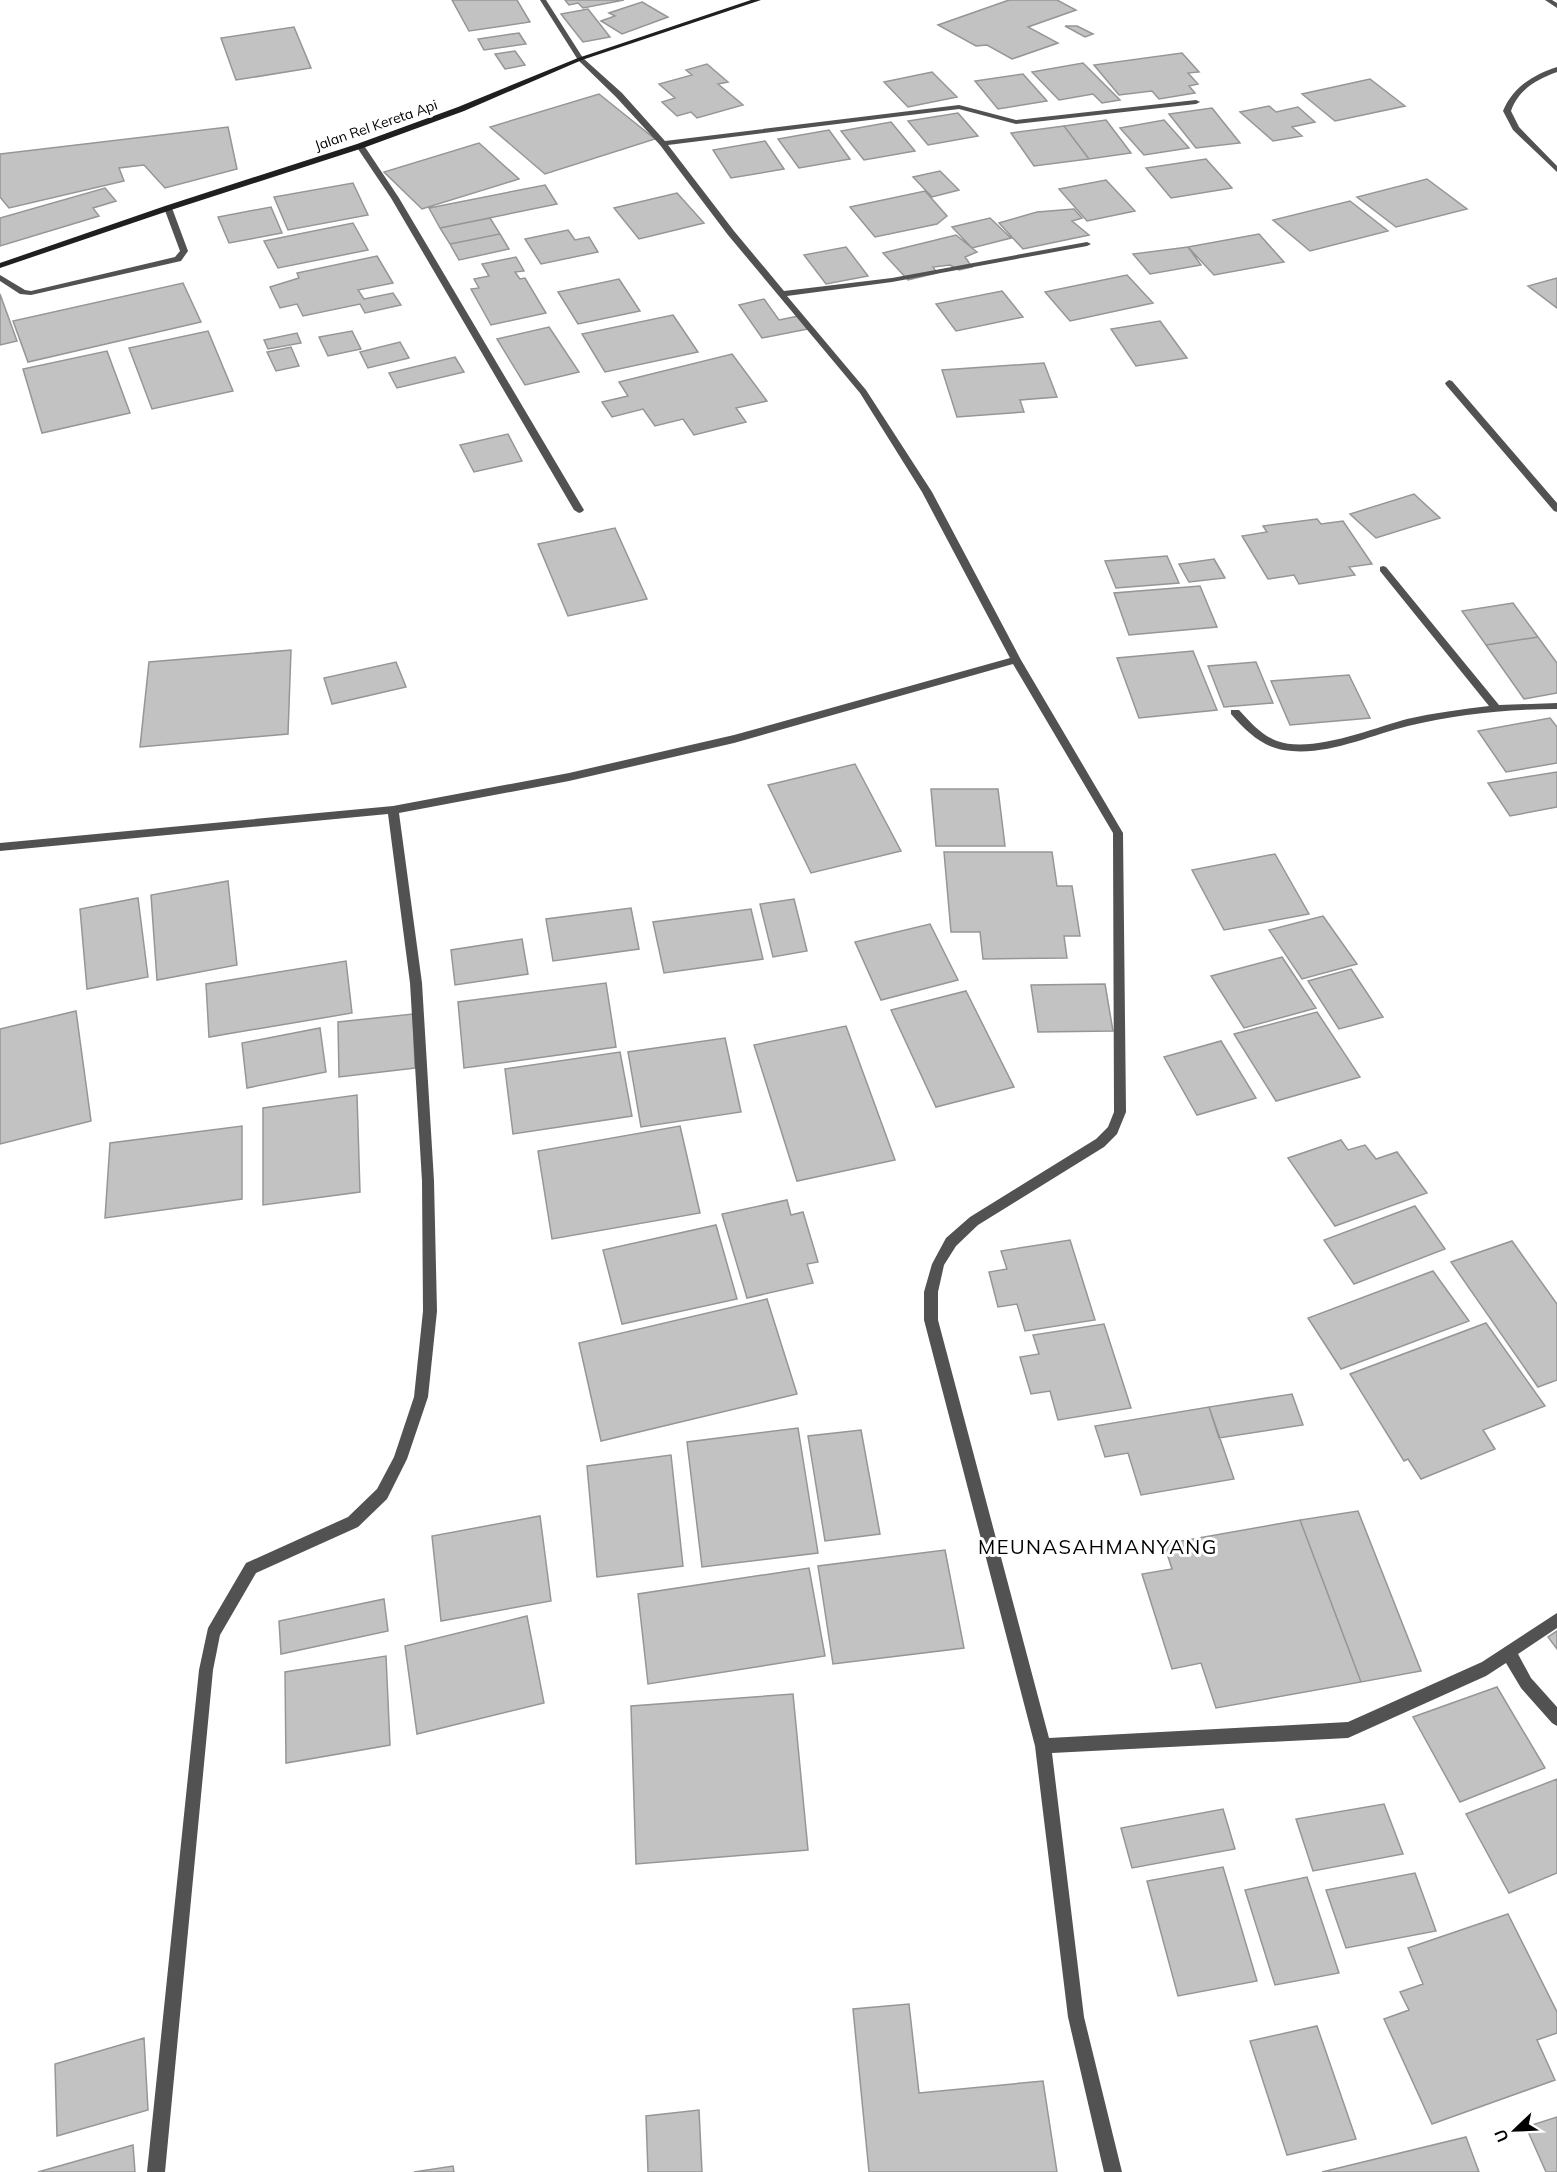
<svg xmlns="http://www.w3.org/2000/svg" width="1557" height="2172" viewBox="0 0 1557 2172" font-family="Mulish,sans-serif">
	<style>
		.building { fill: #c2c2c2; stroke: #969696; stroke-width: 1.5 }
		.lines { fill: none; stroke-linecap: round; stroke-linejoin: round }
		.service { fill: #525252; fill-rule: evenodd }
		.minor { fill: #525252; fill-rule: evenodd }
		.secondary { fill: #1f1f1f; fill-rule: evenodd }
		.labels { text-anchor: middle; stroke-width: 6; stroke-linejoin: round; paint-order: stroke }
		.far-street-label { font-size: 14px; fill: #000; stroke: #fff }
		.quarter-label { font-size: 20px; letter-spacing: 1.5px; fill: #000; stroke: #fff }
	</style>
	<rect width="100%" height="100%" fill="#fff"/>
	<path class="building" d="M452 0H517L530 22 469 31Z
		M565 0H624L583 8 578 3 569 5Z
		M1009 0H1057L1076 10 1028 27 1058 43 1012 59 987 45 976 46 938 25Z
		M642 2 668 17 622 34 601 21 615 16 609 13Z
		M588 9 610 37 583 42 561 14Z
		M1065 26H1077L1093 34 1085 37Z
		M294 27 311 68 236 80 221 38Z
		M519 33 526 44 484 50 478 39Z
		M515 51 525 65 505 69 495 54Z
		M1182 53 1199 72 1188 73 1198 84 1189 86 1195 93 1159 99 1152 91 1119 95 1094 65Z
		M1083 63 1120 100 1102 103 1093 94 1059 100 1032 72Z
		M707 64 728 82 718 84 743 105 697 118 691 112 677 116 662 102 675 98 659 84 692 75 686 70Z
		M932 72 957 97 908 107 884 82Z
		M1023 74 1047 101 998 109 975 81Z
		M1370 79 1405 106 1335 121 1302 94Z
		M599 94 655 139 545 174 490 127Z
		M1269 106 1276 112 1298 107 1315 122 1292 127 1302 136 1273 141 1240 112Z
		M1212 108 1240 143 1196 148 1169 114Z
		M958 113 978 136 928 145 908 121Z
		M1106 120 1131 153 1089 159 1064 126Z
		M1164 120 1189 148 1144 155 1120 128Z
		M891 122 915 151 864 160 841 131Z
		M1064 126 1089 159 1034 166 1011 133Z
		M228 127 237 169 165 188 144 165 119 168 124 181 9 208 0 197V154Z
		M829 130 850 159 799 168 778 139Z
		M765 141 784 169 731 178 713 150Z
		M479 143 519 179 422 209 384 172Z
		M1206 159 1232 188 1171 198 1146 168Z
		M940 171 959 190 932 197 913 177Z
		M1427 179 1467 209 1396 227 1357 197Z
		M1106 180 1135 211 1087 221 1059 189Z
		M353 183 368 215 288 230 274 197Z
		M545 185 557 204 440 228 429 208Z
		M105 188 116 201 93 208 99 216 0 246V218Z
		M925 191 947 216 937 224 875 237 850 207Z
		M677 193 704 223 639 239 614 208Z
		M1350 201 1388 231 1310 251 1273 220Z
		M271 207 282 233 229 243 218 217Z
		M1074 209 1082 218 1072 221 1089 235 1023 249 999 223 1037 212Z
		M490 218 500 234 450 244 440 228Z
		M990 218 1011 238 972 248 952 227Z
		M353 223 368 250 278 268 264 241Z
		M568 230 575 240 589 237 598 252 541 264 525 239Z
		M500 234 509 249 459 260 450 244Z
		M1259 234 1284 262 1214 275 1188 247Z
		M956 235 977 252 965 257 972 267 959 270 950 265 933 267 937 273 908 280 883 253Z
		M846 247 868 276 826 284 804 255Z
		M1188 247 1201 265 1150 274 1133 254Z
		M377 256 393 283 358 290 364 299 393 293 401 305 365 313 360 304 303 316 297 304 280 308 270 287 299 278 297 273Z
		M516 257 524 271 515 272 520 279 525 278 546 313 491 325 471 289 479 288 474 279 489 276 482 264Z
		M1127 275 1153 303 1070 321 1045 292Z
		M1557 278V308L1528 286Z
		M619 279 640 311 578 324 558 292Z
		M183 283 201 322 28 362 13 321Z
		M1002 291 1023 317 956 331 936 304Z
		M0 294 17 341 0 345Z
		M764 299 779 320 798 316 808 329 762 338 739 305Z
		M673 315 698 352 605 372 582 334Z
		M1160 321 1187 358 1136 366 1111 329Z
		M549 327 579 372 525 385 497 339Z
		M208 331 233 391 152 409 129 348Z
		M352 331 361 349 328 356 319 337Z
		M297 333 301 343 268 349 264 340Z
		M400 342 409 358 368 368 360 352Z
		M291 347 299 366 276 371 267 352Z
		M107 351 130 413 42 433 23 369Z
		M732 354 767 401 736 408 746 422 694 435 683 419 655 426 643 409 612 417 602 402 628 396 619 382Z
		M455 357 464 372 397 388 389 373Z
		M1044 363 1057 397 1020 400 1024 412 957 417 942 370Z
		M508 434 522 461 474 472 460 445Z
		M1414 494 1440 518 1376 538 1350 514Z
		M1317 519 1321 524 1343 521 1372 564 1349 567 1355 575 1299 584 1294 575 1268 579 1242 536 1267 532 1263 526Z
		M615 528 647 599 568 616 538 544Z
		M1167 556 1179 583 1116 588 1105 561Z
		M1214 559 1225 578 1189 582 1179 564Z
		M1200 586 1217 627 1129 635 1114 593Z
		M1513 603 1538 637 1486 645 1462 611Z
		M1538 637 1557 663V693L1524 699 1486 645Z
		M291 650 288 734 140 747 149 662Z
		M1193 651 1217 710 1139 718 1117 658Z
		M396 662 406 687 332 704 324 678Z
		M1256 662 1273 703 1224 707 1208 666Z
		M1349 675 1370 718 1290 725 1271 681Z
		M1550 718 1557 727V763L1506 772 1478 731Z
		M855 764 901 851 811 873 768 785Z
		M1557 772V807L1510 816 1488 783Z
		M931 789H998L1005 846H936Z
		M944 852H1052L1057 886H1072L1080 936H1064L1067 958 983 959 980 932H951Z
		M1275 854 1309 914 1224 930 1192 870Z
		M228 881 237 965 157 980 151 895Z
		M138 898 148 977 87 989 80 909Z
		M794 899 807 951 773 957 760 904Z
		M631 908 639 949 553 961 546 919Z
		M751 909 763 959 664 973 653 922Z
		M1323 916 1357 964 1302 979 1269 930Z
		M930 924 958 980 881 1000 855 942Z
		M522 939 528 974 455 985 451 950Z
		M1282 957 1316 1008 1244 1028 1211 976Z
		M346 961 352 1013 209 1037 206 984Z
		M1351 969 1383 1017 1339 1029 1308 981Z
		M606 983 616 1047 464 1068 458 1002Z
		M1105 984 1113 1031 1038 1032 1031 985Z
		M966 991 1014 1087 936 1107 891 1010Z
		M76 1011 91 1121 0 1144V1029Z
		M1317 1012 1360 1077 1276 1101 1234 1034Z
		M413 1014 415 1068 339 1077 338 1022Z
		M846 1026 895 1160 797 1181 754 1045Z
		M320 1028 326 1072 247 1088 242 1043Z
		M725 1038 741 1112 641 1127 628 1052Z
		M1221 1041 1256 1098 1197 1115 1164 1057Z
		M620 1052 632 1116 513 1134 505 1069Z
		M357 1095 360 1192 263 1205V1108Z
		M242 1126V1199L105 1218 110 1143Z
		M680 1126 700 1213 552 1239 538 1151Z
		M1341 1140 1348 1150 1365 1145 1376 1159 1397 1152 1427 1193 1335 1226 1288 1158Z
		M787 1200 791 1215 803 1212 818 1262 807 1264 813 1283 747 1298 722 1214Z
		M1415 1206 1445 1249 1354 1284 1324 1240Z
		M716 1225 737 1299 622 1324 603 1250Z
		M1070 1240 1095 1320 1025 1331 1017 1304 998 1307 989 1272 1007 1269 1001 1251Z
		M1512 1241 1557 1304V1380L1538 1387 1451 1262Z
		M1433 1271 1469 1321 1341 1369 1308 1318Z
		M767 1299 797 1394 601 1441 579 1343Z
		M1486 1323 1545 1406 1483 1430 1495 1449 1421 1479 1408 1459 1404 1461 1350 1374Z
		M1104 1324 1131 1408 1058 1420 1050 1391 1031 1394 1020 1357 1039 1354 1033 1335Z
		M1292 1394 1303 1425 1219 1438 1209 1407Z
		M1209 1407 1234 1479 1141 1495 1128 1453 1105 1457 1095 1426Z
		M798 1428 818 1553 702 1567 687 1442Z
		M861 1430 880 1534 825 1541 808 1436Z
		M671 1455 683 1566 597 1577 587 1466Z
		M1358 1511 1421 1671 1361 1682 1300 1520Z
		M540 1516 551 1601 441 1621 432 1536Z
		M1300 1520 1361 1682 1216 1708 1201 1663 1172 1669 1142 1574 1172 1569 1164 1544Z
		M945 1550 964 1648 833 1664 818 1566Z
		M809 1568 825 1656 648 1684 638 1594Z
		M384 1599 388 1631 281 1654 279 1621Z
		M527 1616 544 1703 417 1734 405 1646Z
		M1557 1631V1649L1548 1637Z
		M386 1656 390 1745 286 1763 285 1672Z
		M1497 1687 1545 1768 1460 1802 1413 1717Z
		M793 1694 808 1850 636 1864 631 1706Z
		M1557 1779V1873L1509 1893 1466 1814Z
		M1384 1804 1403 1854 1313 1871 1296 1819Z
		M1223 1809 1235 1849 1132 1868 1121 1828Z
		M1223 1867 1257 1981 1178 1996 1147 1881Z
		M1415 1873 1436 1931 1346 1948 1326 1890Z
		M1307 1877 1339 1973 1275 1985 1245 1890Z
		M1508 1914 1557 2012V2033L1537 2040 1555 2080 1432 2124 1384 2019 1409 2010 1400 1992 1423 1984 1408 1948Z
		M909 2004 919 2093 1043 2081 1057 2172H869L853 2009Z
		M1317 2026 1356 2139 1287 2155 1250 2041Z
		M144 2038 148 2110 57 2136 55 2064Z
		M699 2110 702 2172H648L646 2116Z
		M1557 2117V2172H1546L1526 2127Z
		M1466 2137 1479 2172H1322Z
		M133 2145 135 2172H38Z
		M453 2166 454 2172H414Z"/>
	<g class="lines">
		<path class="service" d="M1545 0H1552L1557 3V8Z
			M1557 67V72C1536 80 1519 89 1511 111L1519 127 1557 166V172L1513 130 1503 111C1513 87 1533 75 1557 67Z
			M165 206 172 208 188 251 181 261 31 295 20 294 0 281V275L25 290 31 291 175 257 180 251 164 208Z
			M1449 380 1452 381 1557 503V512L1554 511 1446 385 1445 383Z"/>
		<path class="minor" d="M540 0H546L583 58 622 93 665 141 959 105 1016 120 1196 100 1200 102 1196 104 1016 124 959 109 668 145 734 231 784 291 892 278 1087 242 1091 244 1087 246 892 282 787 296 866 390 932 492 1021 660 1123 833 1126 1112 1117 1134 1104 1147 978 1225 956 1246 944 1265 938 1292V1320L1049 1738 1348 1722 1482 1662 1557 1613V1628L1518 1654 1531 1678 1557 1707V1726L1552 1723 1521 1688 1506 1663 1486 1676 1348 1738 1052 1753 1084 2017 1122 2172H1104L1068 2017 1035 1746 924 1320V1292L932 1264 946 1238 970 1217 1096 1139 1108 1127 1114 1112 1113 833 1013 664 734 743 569 781 399 813 422 983 434 1181 437 1311 428 1397 407 1459 387 1499 358 1527 256 1573 220 1635 213 1670 165 2172H147L199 1670 208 1628 246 1563 348 1517 377 1489 394 1457 414 1397 423 1311 422 1181 410 983 388 814 0 851V843L393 806 569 773 734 735 1010 658 922 492 860 393 728 235 660 145 616 97 578 60Z
			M357 144H363L399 198 584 510 582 512 579 513 574 510 391 198 356 146Z
			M1383 566 1386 567 1499 705 1557 703V709C1507 709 1457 714 1408 726 1368 736 1325 757 1283 750 1261 746 1246 731 1231 714V710H1239C1250 722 1261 735 1277 741 1311 754 1373 728 1407 719 1434 713 1462 709 1489 706L1380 571V567Z"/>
		<path class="secondary" d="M751 0H761L582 60 464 111 363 148 171 210 0 268V263L165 206 357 144 458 107 578 58Z"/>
	</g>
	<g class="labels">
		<g class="far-street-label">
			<text transform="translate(376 125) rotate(-19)" y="5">Jalan Rel Kereta Api</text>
		</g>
		<g class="quarter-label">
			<text x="1098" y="1554">MEUNASAHMANYANG</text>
		</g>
	</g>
	<g transform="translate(1515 2130) rotate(247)" stroke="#ffffff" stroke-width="4.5" paint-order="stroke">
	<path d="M0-4.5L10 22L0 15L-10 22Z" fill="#000000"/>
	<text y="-9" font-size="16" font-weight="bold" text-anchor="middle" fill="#000000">U</text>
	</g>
</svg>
